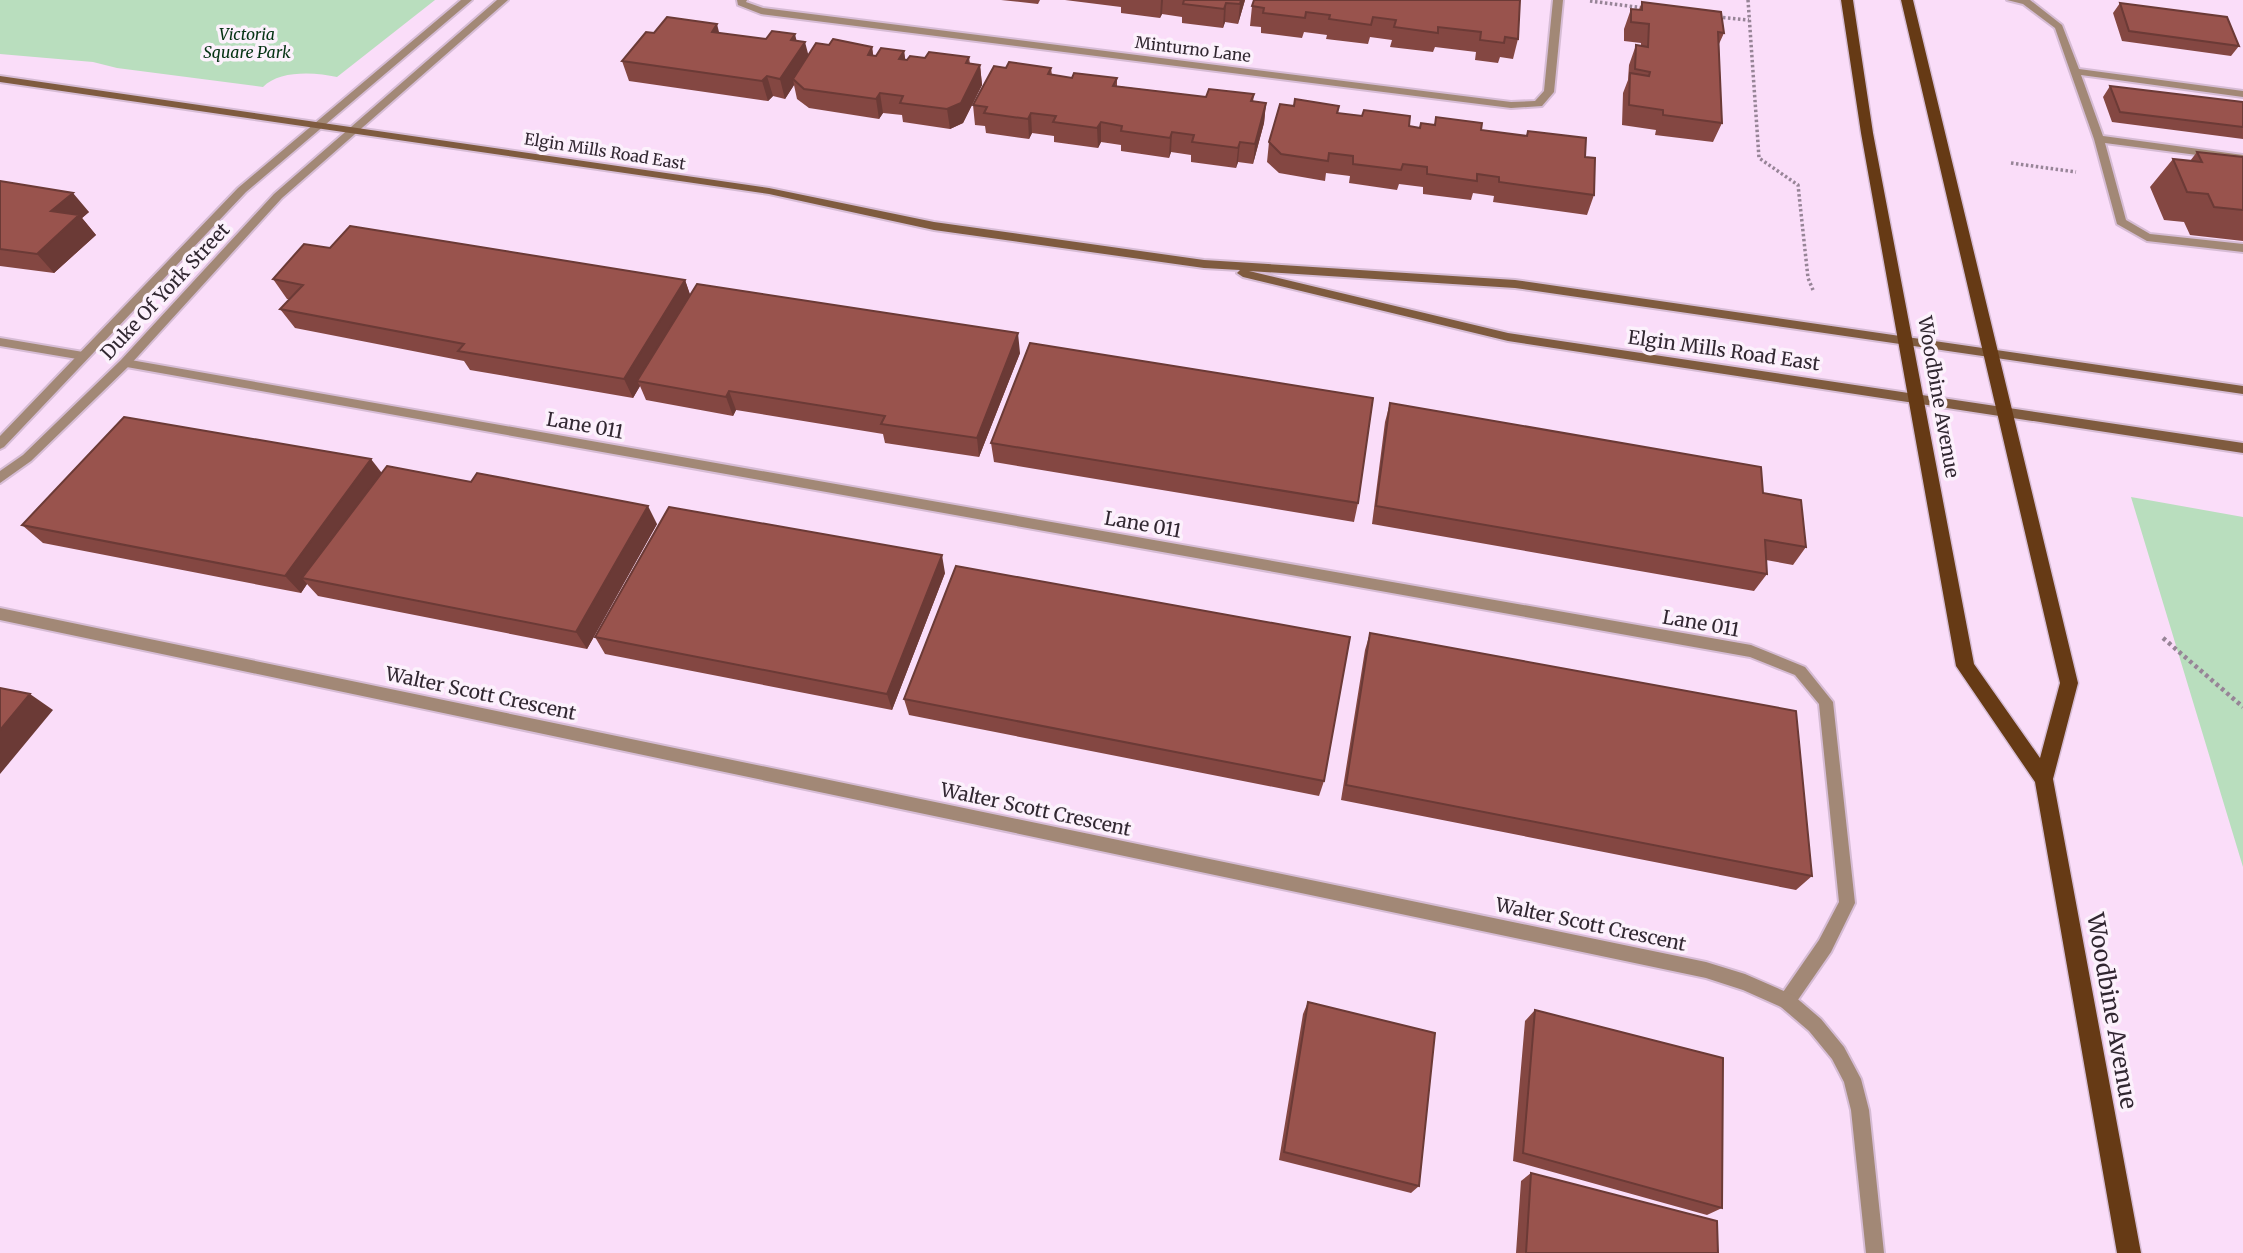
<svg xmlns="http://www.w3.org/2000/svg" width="2243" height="1253" viewBox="0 0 2243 1253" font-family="Merriweather,serif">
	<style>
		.green { fill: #b9debe }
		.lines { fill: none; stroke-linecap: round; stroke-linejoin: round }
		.lane-casing { stroke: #d6bcd5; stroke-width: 4 }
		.street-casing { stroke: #d6bcd5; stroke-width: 4 }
		.secondary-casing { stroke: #d6bcd5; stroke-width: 4 }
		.primary-casing { stroke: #d6bcd5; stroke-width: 3 }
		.path-far1 { stroke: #978497; stroke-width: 3.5; stroke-dasharray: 2.5 2.5; stroke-linecap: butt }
		.path { stroke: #978497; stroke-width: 4.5; stroke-dasharray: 3.5 3.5; stroke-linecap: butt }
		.lane { fill: #a28876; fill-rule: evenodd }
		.street { fill: #a28876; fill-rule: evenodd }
		.secondary { fill: #7f5b3f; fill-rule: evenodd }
		.primary { fill: #663a15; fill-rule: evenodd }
		.wall { fill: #844742 }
		.shaded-wall { fill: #6b3a36 }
		.building { fill: #99534d; stroke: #6b3a36; stroke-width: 2 }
		.labels { text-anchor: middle; stroke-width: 7; stroke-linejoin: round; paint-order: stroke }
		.far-park-label { font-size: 16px; font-style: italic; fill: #053313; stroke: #fcf1fc }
		.far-street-label { font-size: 16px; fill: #312731; stroke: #fcf1fc }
		.street-label { font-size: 19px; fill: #312731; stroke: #fcf1fc }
		.near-street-label { font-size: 23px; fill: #312731; stroke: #fcf1fc }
	</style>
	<rect width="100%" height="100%" fill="#faddf9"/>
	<path class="green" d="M0 0H435L337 77C315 72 279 70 263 87L117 68 93 62 0 54Z
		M2131 497 2243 517V867Z"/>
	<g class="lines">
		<g class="lane-casing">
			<path id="lane" d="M2007 0H2030L2062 25 2079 69 2243 91V97L2081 75 2103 136 2243 155V161L2105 143 2126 220 2150 234 2243 244V252L2147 241 2117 224 2094 139 2055 28 2023 4Z
				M0 338 83 352 89 356 83 360 0 346Z
				M125 359 1751 645 1805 667 1833 702 1855 903 1831 952 1793 1007 1787 1009 1781 1007 1779 1001 1781 995 1819 940 1839 902 1819 704 1795 675 1750 657 121 366 119 363Z"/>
		</g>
		<g class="street-casing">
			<path id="street" d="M461 0H472L246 192 4 447 0 449V436L238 188Z
				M497 0H508L282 198 129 366 31 461 0 483V471L23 455 121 360 274 194Z
				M737 0H747L746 2 763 8 1511 102 1535 101 1544 91 1553 0H1563L1554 92 1542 106 1511 108 761 14 738 5Z
				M0 608 1706 962 1745 974 1793 995 1821 1019 1844 1047 1861 1079 1869 1110 1884 1253H1866L1851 1110 1844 1082 1832 1059 1809 1031 1781 1007 1743 990 1706 978 0 620Z"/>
		</g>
		<g class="secondary-casing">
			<path id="secondary" d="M0 76 769 188 934 222 1204 260 1515 280 2243 386V394L1515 288 1249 271 1508 333 2243 443V453L1508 341 1243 277 1237 273 1240 270 1204 268 934 230 769 194 0 82Z"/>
		</g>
		<g class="primary-casing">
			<path id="primary" d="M1841 0H1853L1873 133 1974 664 2040 758 2060 683 1901 0H1913L2078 683 2053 779 2141 1253H2117L2035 782 1956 666 1861 133Z"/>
		</g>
		<path class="path-far1" d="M1748 0 1759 158 1798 185 1808 278 1813 290
			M1590 1 1644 8
			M1718 17 1749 20
			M2011 163 2076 172"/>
		<path class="path" d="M2163 638 2243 707"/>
		<use href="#lane" class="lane"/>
		<use href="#street" class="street"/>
		<use href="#secondary" class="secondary"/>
		<use href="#primary" class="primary"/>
	</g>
	<path class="wall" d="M1001 0H1040L1038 4Z
		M1065 0H1245L1238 24 1225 22 1223 28 1182 23V17L1162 14 1160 18 1121 13V7Z
		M1520 0 1518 39 1513 59 1500 57 1498 63 1475 60 1476 52 1435 47 1433 52 1390 47 1392 40 1370 37 1368 44 1326 39 1327 35 1304 32 1302 38 1261 33V27L1250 26 1252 6Z
		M1642 2 1724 33 1719 44 1722 123 1713 142 1655 135 1656 130 1622 125 1623 93 1628 80 1629 65 1636 45 1641 46V43L1624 41V29L1631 9 1639 10Z
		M2120 3 2239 46 2231 56 2122 41 2113 13Z
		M654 33H719L766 39 797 41 808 55 829 45 872 47 873 56H876L904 51 905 60 925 58 969 57 970 64 980 65 982 85 963 123 950 129 903 122 902 115 883 113 879 119 809 108 797 99 794 85 785 99 773 96 768 101 629 81 622 61Z
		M1006 68H1051L1052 75 1072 78H1117V86L1206 97 1254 94 1253 102 1266 103 1264 123 1253 164 1238 162 1236 168 1191 162V155L1171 152 1169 158 1121 151V145L1101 142 1098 148 1054 142V136L1032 133 1029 139 986 133 985 126 975 125 973 105Z
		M2110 86 2243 102V139L2112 122 2103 97Z
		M1294 106H1339L1338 113 1409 126 1420 128 1421 123 1481 130 1585 157 1594 195 1587 215 1493 202 1494 196 1473 193 1471 200 1423 194V187L1399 184 1397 190 1349 183 1350 176 1326 173 1325 181 1279 173 1267 162 1269 142Z
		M2197 152 2243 157V241L2190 235 2184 222 2164 220 2150 187 2173 159 2190 161Z
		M0 181 89 212 82 218 96 235 54 273 0 266Z
		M330 248 685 280 690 295 1020 353 979 457 885 443 883 434 736 410 733 416 646 400 640 386 633 398 470 370 464 361 295 328 280 309 290 299H287L273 279Z
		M1390 403 1763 493 1806 547 1793 565 1766 560 1767 574 1754 591 1372 524 1385 422Z
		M991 443 1358 503 1354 522 994 462Z
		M382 473 657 524 587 649 318 596 307 584 301 593 43 543 22 525Z
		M945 573 892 710 605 654 595 637Z
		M1370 633 1812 876 1796 890 1341 800 1365 650Z
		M904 699 1324 781 1319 796 909 715Z
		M1308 1002 1419 1186 1411 1193 1279 1160 1303 1014Z
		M1535 1010 1722 1208 1707 1215 1513 1161 1525 1021Z
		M1531 1173 1718 1253H1516L1521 1181Z"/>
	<path class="shaded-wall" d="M1161 0H1163L1162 14 1160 18Z
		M1241 0H1245L1238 24 1240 4Z
		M1226 3 1225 22 1223 28 1224 9Z
		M717 24 722 44 712 32Z
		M795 34 799 51 805 42 810 61 793 79 794 85 785 99 780 79 791 40Z
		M872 47 875 67 868 55Z
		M904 51 907 71 899 59Z
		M980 65 982 85 963 123 950 129 947 109Z
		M767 76 773 96 768 101 762 81Z
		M880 93 883 113 879 119 876 99Z
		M1266 103 1264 123 1253 164 1255 144Z
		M1031 113 1032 133 1029 139 1028 119Z
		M1101 122V142L1098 148 1097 128Z
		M1172 132 1171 152 1169 158 1170 138Z
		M1240 142 1238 162 1236 168 1238 148Z
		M73 193 89 212 82 218 96 235 54 273 37 254 51 211Z
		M685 280 692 300 637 381 640 386 633 398 624 379Z
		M1018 333 1020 353 979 457 977 438Z
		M729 391 736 410 733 416 726 397Z
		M371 459 385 477 302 578 307 584 301 593 285 576Z
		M648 506 657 524 587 649 576 632Z
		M942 555 945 573 892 710 887 694Z
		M30 694 53 710 0 774V730Z"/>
	<path class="building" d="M1184 0H1241L1240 4 1226 3 1224 9 1183 4Z
		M1254 0H1520L1518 39 1505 37 1504 43 1480 40 1481 32 1438 27V33L1394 27 1396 20 1373 17 1371 25 1329 19 1330 15 1306 12 1305 18 1263 13 1264 8 1252 6Z
		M1642 2 1721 12 1724 33 1718 32 1722 123 1663 115V110L1629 105 1630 73 1649 76 1650 72 1635 69 1636 45 1648 47 1649 24 1631 22V9L1642 10Z
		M2120 3 2227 17 2239 46 2129 31Z
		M667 17 717 24 712 32 766 39 772 31 795 34 791 40 805 42 780 79 767 76 762 81 622 61 646 32 654 33Z
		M833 39 872 47 868 55 876 56 881 48 904 51 899 59 907 60 910 56 925 58 929 52 969 57 966 63 980 65 961 103 947 109 900 103 903 96 880 93 876 99 804 89 793 79 816 43 829 45Z
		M1009 62 1051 68 1048 74 1072 78 1074 73 1117 78 1113 86 1206 97 1209 89 1254 94 1251 101 1266 103 1255 144 1240 142 1238 148 1192 142 1194 135 1172 132 1170 138 1121 131 1122 126 1101 122 1097 128 1053 122 1056 116 1031 113 1028 119 984 113 987 107 973 105 994 66 1006 68Z
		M2110 86 2243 102V127L2120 112Z
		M1295 99 1339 106 1337 113 1362 116 1364 110 1410 116 1409 126 1420 128 1421 123 1435 125 1436 117 1482 123 1481 130 1527 136 1528 131 1586 138 1585 157 1595 158 1594 195 1499 182V177L1477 174V181L1427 174V167L1403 164 1401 170 1353 164V156L1329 153 1328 161 1281 154 1269 142 1280 104 1294 106Z
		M2197 152 2243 157V210L2214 207 2208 194 2187 192 2173 159 2202 162Z
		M0 181 73 193 51 211 79 215 37 254 0 249Z
		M350 226 685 280 624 379 458 351 464 344 280 309 303 285 273 279 304 244 330 248Z
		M697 284 1018 333 977 438 881 424 885 416 729 391 726 397 637 381Z
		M1030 343 1373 398 1358 503 991 443Z
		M1390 403 1761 467 1763 493 1801 500 1806 547 1765 540 1767 574 1376 506Z
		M124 417 371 459 285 576 22 525Z
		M387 466 471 482 477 473 648 506 576 632 302 578Z
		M669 507 942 555 887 694 595 637Z
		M956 566 1350 637 1324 781 904 699Z
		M1370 633 1796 711 1812 876 1346 785Z
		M0 688 30 694 0 730Z
		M1308 1002 1435 1033 1419 1186 1284 1152Z
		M1535 1010 1723 1058 1722 1208 1523 1153Z
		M1531 1173 1717 1221 1718 1253H1526Z"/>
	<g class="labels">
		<g class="far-park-label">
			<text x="247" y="40">Victoria<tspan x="247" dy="18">Square Park</tspan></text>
		</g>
		<g class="far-street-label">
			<text transform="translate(1193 49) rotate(7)" y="6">Minturno Lane</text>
			<text transform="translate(605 151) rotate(9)" y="6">Elgin Mills Road East</text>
		</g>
		<g class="street-label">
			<text transform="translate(165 291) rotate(-47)" y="7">Duke Of York Street</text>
			<text transform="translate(1724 350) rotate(8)" y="7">Elgin Mills Road East</text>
			<text transform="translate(1939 397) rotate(80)" y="7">Woodbine Avenue</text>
			<text transform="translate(585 425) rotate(10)" y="7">Lane 011</text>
			<text transform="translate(1143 524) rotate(10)" y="7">Lane 011</text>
			<text transform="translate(1701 623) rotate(10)" y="7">Lane 011</text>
			<text transform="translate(481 693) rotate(12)" y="7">Walter Scott Crescent</text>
			<text transform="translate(1036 809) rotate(12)" y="7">Walter Scott Crescent</text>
			<text transform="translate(1591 924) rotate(12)" y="7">Walter Scott Crescent</text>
		</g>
		<g class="near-street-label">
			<text transform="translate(2112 1011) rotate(80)" y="8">Woodbine Avenue</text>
		</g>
	</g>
</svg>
